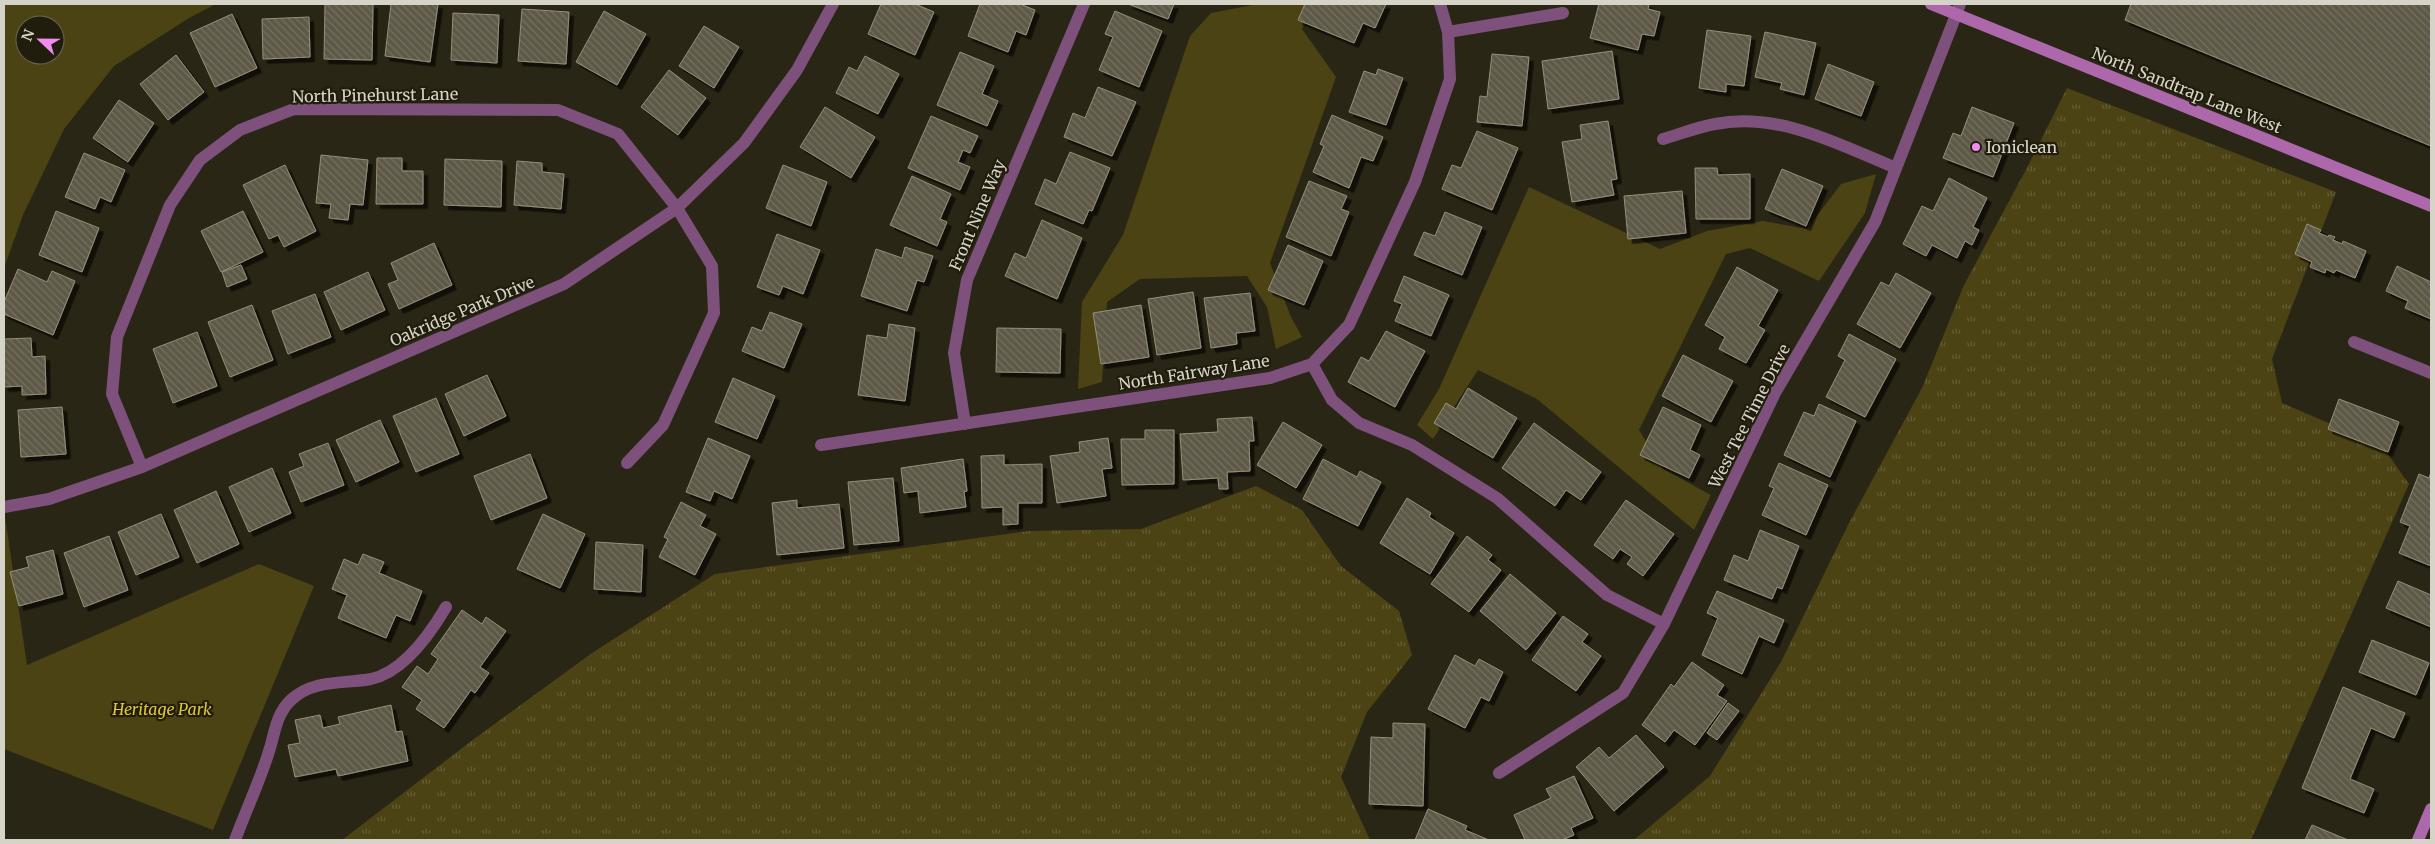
<svg xmlns="http://www.w3.org/2000/svg" width="2435" height="844" viewBox="0 0 2435 844" font-family="Merriweather,serif">
	<style>
		.grass { fill: url(#grass-tufts) }
		.green { fill: #4c4314; fill-rule: evenodd }
		.building { fill: url(#building-back-hatch); stroke: #94907b; filter: url(#shadow) }
		.lines { fill: none; stroke-linecap: round; stroke-linejoin: round }
		.lane { stroke: #7d517b; stroke-width: 12 }
		.street { stroke: #7d517b; stroke-width: 12 }
		.secondary { stroke: #ad68ac; stroke-width: 12 }
		.poi-dot { fill: #f38af1; stroke: #211d0c; stroke-width: 2 }
		.labels { text-anchor: middle; stroke-width: 4.5; stroke-linejoin: round; paint-order: stroke }
		.street-label { font-size: 16px; fill: #d6d4c9; stroke: #211d0c }
		.poi-label { font-size: 16px; fill: #d6d4c9; stroke: #211d0c; text-anchor: start }
		.park-label { font-size: 16px; font-style: italic; fill: #e1c534; stroke: #211d0c }
	</style>
	<defs>
		<pattern id="grass-tufts" width="24" height="20" patternUnits="userSpaceOnUse" patternTransform="scale(1.25)"><rect width="24" height="20" fill="#4c4314"/><path d="M3 7l-1-3M5 7V3M7 7l1-3M15 17l-1-3M17 17v-4M19 17l1-3" fill="none" stroke="#655d35"/></pattern>
		<pattern id="building-back-hatch" width="6" height="6" patternUnits="userSpaceOnUse" patternTransform="scale(1.25)"><rect width="6" height="6" fill="#5d5946"/><path d="M-1 5l2 2M0 0l6 6M5-1l2 2" fill="none" stroke="#74705f"/></pattern>
		<filter id="shadow"><feDropShadow dx="4.5" dy="4.5" stdDeviation="0" flood-color="#0009"/></filter>
	</defs>
	<rect width="100%" height="100%" fill="#2a2615"/>
	<path class="grass" d="M2067 88 2336 192 2272 359 2282 403 2382 446 2409 484 2251 840H1634L1710 776 1781 662 1849 523 1922 388 1964 285 2029 164Z
		M1256 486 1302 510 1341 566 1399 611 1412 655 1367 712 1341 777 1370 840H342L474 739 592 653 715 574 1029 531 1141 529Z"/>
	<path class="green" d="M4 4H216L189 18 114 66 64 129 23 215 4 268ZM25 25H55V55H25Z
		M1258 4H1312L1302 29 1336 77 1270 263 1291 317 1302 337 1276 349 1267 307 1247 276 1140 279 1107 302 1102 382 1078 389 1082 302 1123 235 1190 36 1211 13Z
		M1876 174 1865 213 1819 281 1750 248 1726 254 1639 430 1663 469 1711 495 1694 530 1537 399 1478 370 1433 439 1417 425 1439 389 1529 187 1660 249 1707 231 1763 221 1807 229 1841 184Z
		M4 510 27 665 259 564 314 586 213 830 4 749Z"/>
	<path class="building" d="M325 4H373L372 60 324 59Z
		M391 4H438L430 62 385 56Z
		M881 4H915L934 12 915 55 868 34Z
		M980 4H1020L1035 10 1026 35 1016 31 1008 52 968 36Z
		M1128 4H1174L1168 19Z
		M1305 4H1386L1375 28 1363 23 1354 43 1298 20Z
		M1599 4H1649L1648 9 1660 12 1654 36 1642 34 1638 50 1590 38Z
		M2131 4H2431V146L2125 20Z
		M522 9 569 12 566 64 518 61Z
		M604 11 646 34 617 85 576 62Z
		M1115 11 1162 31 1139 87 1099 70 1113 37 1105 34Z
		M453 13 499 15 497 63 451 60Z
		M232 14 257 68 215 87 190 33Z
		M309 17 310 57 263 59 262 19Z
		M704 26 739 47 714 88 679 66Z
		M1707 30 1751 36 1744 86 1726 84V92L1699 88Z
		M1765 32 1816 43 1804 95 1780 89 1782 83 1755 77Z
		M1612 51 1619 99 1548 109 1542 61Z
		M960 52 994 66 982 94 998 101 987 126 937 105Z
		M1492 54 1529 57 1522 126 1477 122 1480 96 1487 97Z
		M176 55 204 92 168 120 140 84Z
		M865 56 899 74 878 114 836 93 849 67 857 71Z
		M1828 64 1874 82 1861 116 1815 99Z
		M1378 69 1403 78 1386 125 1349 112 1364 71 1376 75Z
		M669 70 706 98 678 135 641 107Z
		M1098 87 1136 102 1112 156 1064 137 1073 113 1085 118Z
		M119 100 154 123 128 162 93 138Z
		M825 107 875 137 851 178 800 147Z
		M1972 107 2014 123 1993 177 1943 158 1953 133 1961 136Z
		M1332 115 1383 137 1373 161 1361 157 1349 188 1313 172 1324 146 1320 144Z
		M931 116 978 136 970 153 963 150 958 162 970 167 960 190 908 168Z
		M1608 121 1617 179 1611 180 1614 195 1572 202 1562 142 1582 139 1580 125Z
		M1477 131 1518 148 1492 210 1442 189 1452 165 1461 168Z
		M1070 152 1110 168 1092 211 1089 210 1083 224 1035 204 1045 179 1056 184Z
		M84 153 125 170 111 202 100 197 95 209 65 197Z
		M321 155 368 160 363 205 350 204 348 220 329 218 331 204 316 203Z
		M377 158H402V171H423V204H376Z
		M445 159 502 161 501 207 444 205Z
		M517 161 542 163V172L564 174 561 209 514 205Z
		M285 165 316 231 284 247 278 235 269 239 243 185Z
		M783 165 827 182 811 226 766 208Z
		M1695 168H1717L1718 175 1750 174V219H1696Z
		M1782 169 1823 186 1806 226 1765 209Z
		M912 176 951 194 940 219 947 222 937 246 890 225Z
		M1949 178 1987 198 1973 227 1979 230 1972 245 1965 241 1957 258 1932 245 1926 256 1903 244 1922 206 1933 211Z
		M1309 181 1347 196 1341 209 1349 212 1331 256 1286 237Z
		M1682 191 1686 233 1628 239 1624 196Z
		M56 211 99 228 82 272 39 255Z
		M243 211 263 252 221 272 201 231Z
		M1445 212 1482 227 1462 275 1414 255 1424 232 1435 236Z
		M1042 220 1082 238 1057 299 1005 276 1015 253 1026 258Z
		M2307 224 2321 230 2319 233 2328 237 2329 235 2335 237 2333 240 2342 244 2343 241 2366 251 2355 278 2336 270 2334 273 2326 269 2325 273 2310 267 2312 262 2295 254Z
		M777 234 820 250 803 294 783 286 779 295 757 287Z
		M434 243 452 285 399 309 388 284 398 280 391 263Z
		M1288 245 1323 261 1304 305 1268 290Z
		M905 247 933 256 924 282 917 280 907 311 861 296 876 249 902 258Z
		M241 265 247 279 227 287 222 272Z
		M2397 266 2431 282V319L2405 308 2408 301 2386 291Z
		M1737 267 1778 290 1758 326 1765 330 1746 363 1719 349 1725 337 1705 325Z
		M18 269 47 282 52 271 75 281 53 335 4 314V302Z
		M368 272 385 310 341 330 324 292Z
		M1896 273 1931 293 1900 348 1857 324 1881 282 1889 286Z
		M1404 276 1449 295 1431 336 1395 321 1402 304 1394 301Z
		M1193 292 1201 348 1157 355 1148 299Z
		M1250 293 1255 331 1236 333 1237 344 1211 348 1204 298Z
		M315 294 331 337 288 354 272 311Z
		M252 305 273 360 230 377 208 322Z
		M1141 305 1149 357 1101 364 1093 313Z
		M770 312 802 324 784 368 742 351 752 327 762 331Z
		M889 324 915 328 905 401 858 395 867 335 887 338Z
		M997 328 1061 329 1060 373 996 372Z
		M1386 331 1425 351 1395 407 1348 382 1361 357 1369 361Z
		M197 332 217 386 173 403 153 349Z
		M1849 334 1896 359 1865 417 1826 397 1845 360 1838 356Z
		M31 338 32 357 45 356 46 394 22 395V386L4 387V339Z
		M1683 355 1733 381 1711 422 1662 396Z
		M487 375 506 416 464 436 445 394Z
		M733 378 775 396 757 439 715 422Z
		M1468 388 1517 418 1493 458 1434 423 1446 403 1456 409Z
		M436 398 459 454 416 472 393 416Z
		M2339 399 2399 422 2388 452 2328 429Z
		M1819 404 1856 421 1830 477 1784 455 1804 412 1814 416Z
		M62 407 66 454 21 457 18 410Z
		M1663 407 1701 425 1690 450 1700 455 1689 478 1640 455Z
		M1252 417 1254 441H1249L1250 471 1227 472 1228 489H1219L1218 478 1183 480 1180 434 1218 432 1217 419Z
		M380 420 399 462 356 482 336 440Z
		M1283 422 1322 445 1296 488 1257 465Z
		M1534 423 1601 472 1581 500 1566 490 1555 506 1502 468Z
		M1145 430H1174V484L1122 485 1121 439H1145Z
		M708 438 750 456 732 499 714 491 710 501 686 492Z
		M1108 438 1112 468 1102 469 1106 496 1057 503 1050 456 1080 452 1079 442Z
		M328 443 344 485 301 502 289 472 304 466 299 454Z
		M530 454 547 498 491 520 474 476Z
		M1004 455V465L1042 464V503H1018V524L1003 525V507L982 508 981 456Z
		M963 459 967 491 964 492 966 507 920 513 918 491 904 493 901 468Z
		M1323 459 1357 477 1360 471 1381 482 1358 526 1303 499Z
		M1779 463 1828 485 1806 535 1762 515 1774 488 1769 486Z
		M272 468 291 513 249 532 229 487Z
		M2431 472V566L2399 553 2410 526 2400 522 2419 474 2429 478Z
		M893 478 899 541 854 545 848 482Z
		M216 491 239 544 197 563 174 510Z
		M1407 498 1431 513 1429 517 1454 533 1430 574 1380 543Z
		M797 500V508L839 504 844 548 777 555 772 503Z
		M1626 500 1674 534 1643 576 1627 564 1632 557 1620 549 1613 559 1594 545Z
		M681 502 706 515 700 526 716 534 695 575 659 557 668 539 664 537Z
		M161 514 179 557 136 575 118 532Z
		M543 514 585 534 560 588 517 569Z
		M1760 530 1799 546 1782 589 1777 587 1772 599 1724 580 1734 555 1748 561Z
		M109 536 128 590 84 607 64 553Z
		M1467 536 1492 555 1488 560 1501 570 1469 612 1431 584Z
		M596 542 643 545 641 592 594 589Z
		M53 550 63 594 19 606 10 572 29 567 26 557Z
		M363 554 384 562 379 573 422 591 410 621 396 615 386 638 338 618 347 595 332 589 344 559 358 565Z
		M1510 574 1556 613 1526 650 1480 611Z
		M2398 581 2431 595V627L2386 608Z
		M1717 591 1784 620 1774 643 1759 636 1742 674 1702 655 1718 618 1707 613Z
		M462 610 482 624 486 617 506 631 480 667 489 673 475 693 471 690 444 728 416 709 422 700 402 687 417 666 428 674 438 659 431 654Z
		M1563 616 1588 634 1582 642 1601 656 1576 691 1532 660Z
		M2372 640 2429 663 2416 695 2359 672Z
		M1455 655 1475 666 1479 659 1503 672 1489 701 1481 697 1465 728 1428 709Z
		M1692 662 1724 685 1717 695 1727 701 1695 745 1674 730 1665 742 1642 725 1671 684 1674 687Z
		M2343 687 2405 713 2394 738 2371 728 2350 779 2374 789 2364 813 2302 788Z
		M1728 703 1739 711 1717 740 1707 733Z
		M391 705 396 732 402 731 408 761 338 776 336 769 295 777 288 745 300 743 295 720 320 715 323 728 340 724 338 717Z
		M1393 723 1425 724 1423 806 1369 804 1371 737 1393 738Z
		M1636 735 1664 767 1614 811 1576 767 1599 747 1609 758Z
		M1574 776 1593 818 1571 828 1574 835 1562 840H1525L1514 815 1551 798 1546 789Z
		M1428 809 1467 826 1465 830 1489 840H1415Z
		M2312 825 2348 840H2305Z"/>
	<g class="lines">
		<path class="lane" d="M1956 15 1960 4"/>
		<path class="street" d="M1448 32 1563 13
			M1663 139C1680 134 1698 127 1715 124 1778 111 1840 145 1896 168
			M2354 342 2431 373
			M1312 364 1332 400 1359 423 1412 445 1497 498 1607 595 1664 624
			M965 424 954 353 967 280 1084 4
			M821 445 1270 378 1312 364 1349 325 1415 182 1450 79 1448 32 1440 4
			M142 467 112 394 117 337 170 205 200 160 240 130 294 109 558 110 618 134 677 208 712 266 714 313 663 425 627 463
			M4 507 49 499 142 467 564 284 677 208 744 143 797 70 833 4
			M1499 773 1623 693 1664 624 1775 393 1875 222 1956 15
			M235 840C246 810 261 779 270 748 275 731 277 713 291 700 313 679 344 684 371 679 404 672 430 634 446 607"/>
		<path class="secondary" d="M1931 4 2431 206
			M2418 840 2431 809"/>
	</g>
	<circle class="poi-dot" cx="1976" cy="147" r="5"/>
	<g class="labels">
		<g class="street-label">
			<text transform="translate(2187 90) rotate(22)" y="6">North Sandtrap Lane West</text>
			<text transform="translate(375 95) rotate(-1)" y="6">North Pinehurst Lane</text>
			<text transform="translate(977 215) rotate(-67)" y="6">Front Nine Way</text>
			<text transform="translate(462 311) rotate(-23)" y="6">Oakridge Park Drive</text>
			<text transform="translate(1194 372) rotate(-9)" y="6">North Fairway Lane</text>
			<text transform="translate(1749 416) rotate(-63)" y="6">West Tee Time Drive</text>
		</g>
		<g class="poi-label">
			<text x="1986" y="153">Ioniclean</text>
		</g>
		<g class="park-label">
			<text x="162" y="715">Heritage Park</text>
		</g>
	</g>
	<rect width="2435" height="844" fill="none" stroke="#d6d4c9" stroke-width="10"/>
	<g transform="translate(40 40) rotate(292)"><circle r="24" fill="#211d0c" stroke="#696658"/>
	<path d="M0-4L9 19L0 12L-9 19Z" fill="#f38af1"/>
	<text y="-8" font-size="14" font-weight="bold" text-anchor="middle" fill="#d6d4c9">N</text>
	</g>
</svg>
